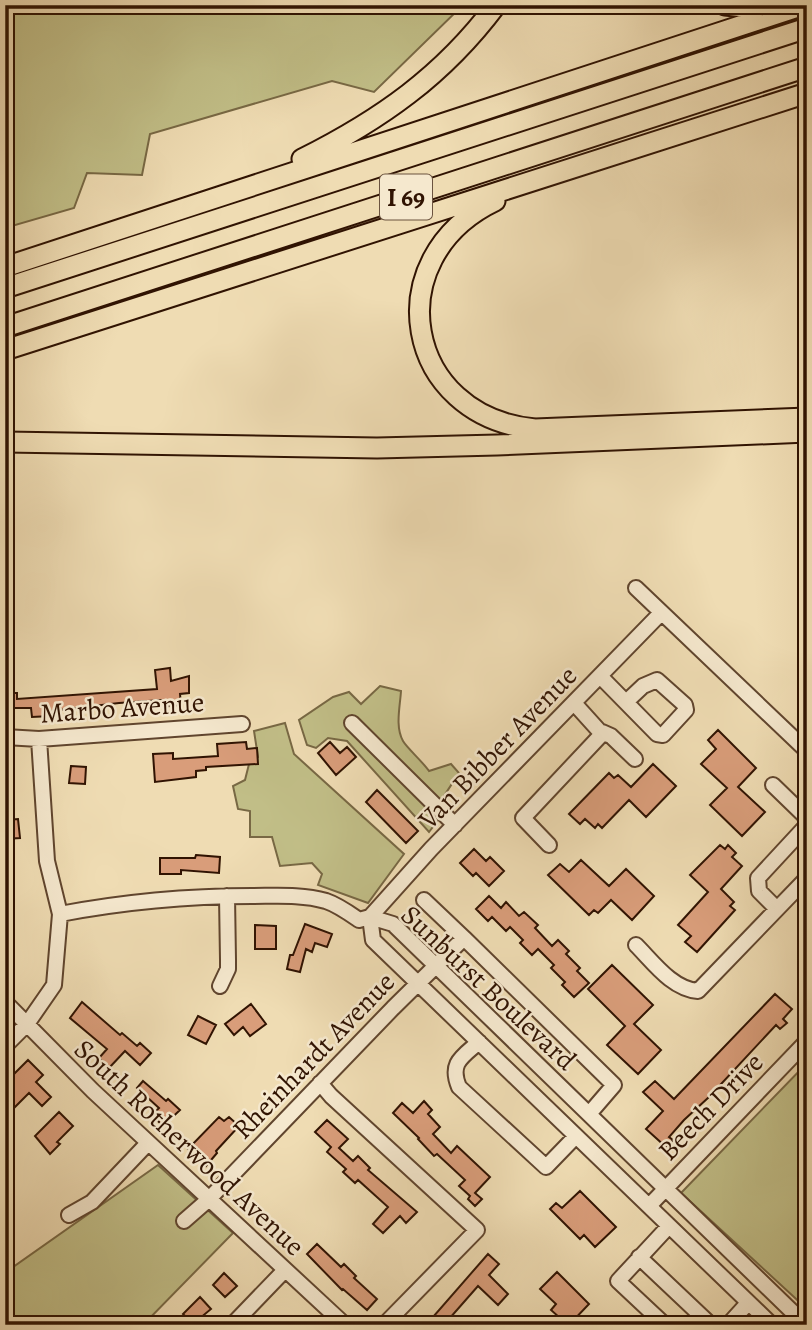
<svg xmlns="http://www.w3.org/2000/svg" width="812" height="1330" viewBox="0 0 812 1330" font-family="Alegreya,serif">
	<style>
		.green { fill: #c1be87; stroke: #786844; stroke-width: 2 }
		.building { fill: #d99d7a; stroke: #301302; stroke-width: 2 }
		.lines { fill: none; stroke-linecap: round; stroke-linejoin: round }
		.minor-casing { stroke: #60452e; stroke-width: 18 }
		.highway-casing { stroke: #301302; stroke-width: 23 }
		.minor { stroke: #f5e8ce; stroke-width: 14 }
		.highway { stroke: #efdcb3; stroke-width: 19 }
		.labels { text-anchor: middle; stroke-width: 5; stroke-linejoin: round; paint-order: stroke }
		.shield { fill: #f5e8ce; stroke: #6b533f; stroke-width: 2 }
		.shield-label { font-size: 26px; font-weight: bold; fill: #301302 }
		.street-label { font-size: 28px; fill: #301302; stroke: #f5e8ce }
	</style>
	<rect width="100%" height="100%" fill="#efdcb3"/>
	<filter id="stains"><feTurbulence type="fractalNoise" baseFrequency=".00286" numOctaves="4"/><feColorMatrix values="0 0 0 0 .2 0 0 0 0 .09 0 0 0 0 .02 0 0 0 .5 -.17"/></filter>
	<radialGradient id="worn" r=".72"><stop offset=".6" stop-color="#630" stop-opacity="0"/><stop offset="1" stop-color="#630" stop-opacity=".3"/></radialGradient>
	<path class="green" d="M5 5H463L374 92 332 81 150 134 142 175 87 173 74 208 5 228Z
		M380 686 401 691C400 707 395 727 403 741 407 748 422 761 429 771L451 764 459 773 444 796 448 807 429 832 347 741 328 738 316 748 307 745 299 720 333 697 349 692 361 704Z
		M285 723 294 754 404 854 368 903 318 885 322 874 312 863 280 866 272 837H250V811L238 809 233 786 245 780 249 764 258 757 254 731Z
		M807 1063V1309L681 1193Z
		M158 1165 233 1233 143 1325H5V1263L13 1267Z"/>
	<path class="building" d="M170 668 171 681 189 676V693L180 694 181 705 161 707V700L119 703 51 711V716L32 717 31 708H5V693H17V699L157 689 155 670Z
		M718 730 756 768 738 787 765 812 742 836 710 805 727 788 701 764 716 749 708 740Z
		M246 742 247 749 257 748 258 764 206 767V770L196 771V777L155 782 153 754 173 753V759L218 756 217 744Z
		M330 742 340 753 347 747 356 757 336 775 318 753Z
		M653 764 676 786 646 817 629 800 602 828 598 824 595 828 585 819 580 824 569 814 609 773 614 778 618 775 631 787Z
		M71 766 86 767 85 784 69 783Z
		M377 790 418 831 406 843 366 802Z
		M18 819 20 838 5 839V820Z
		M720 845 725 849 728 845 736 853 732 857 742 866 721 889 734 902 730 906 735 910 697 952 685 942 691 936 678 925 708 892 690 875Z
		M474 849 486 861 490 857 504 871 489 886 476 873 473 876 460 863Z
		M196 855 220 857 219 873 181 870V874H160V858H195Z
		M581 860 609 886 626 869 654 896 632 920 611 900 598 913 594 910 589 915 548 875 560 864 569 872Z
		M489 896 501 908 506 902 519 916 524 912 538 925 535 928 552 946 558 940 569 951 566 954 580 968 577 971 589 983 574 997 562 985 565 982 551 968 554 965 538 949 532 955 520 943 523 940 510 927 506 931 492 917 488 921 476 909Z
		M305 924 332 934 327 947 315 943 312 952 306 949 300 972 287 969 290 955H293Z
		M255 925 276 926V949H255Z
		M612 965 653 1005 634 1024 661 1050 638 1074 607 1045 625 1026 588 989Z
		M775 994 792 1009 783 1019 787 1023 780 1029 776 1025 709 1097 684 1120 669 1137 673 1140 666 1147 646 1129 663 1111 643 1092 655 1081 674 1099Z
		M82 1002 120 1035 122 1033 137 1046 140 1043 151 1053 140 1065 125 1051 109 1068 99 1058 107 1049 70 1018Z
		M251 1004 266 1024 250 1036 243 1027 234 1035 225 1024Z
		M198 1016 216 1025 206 1044 188 1035Z
		M28 1060 43 1075 36 1082 51 1097 42 1106 29 1093 5 1117V1083Z
		M143 1081 166 1101 168 1099 180 1110 163 1126 152 1115 159 1108 137 1088Z
		M424 1101 432 1110 428 1114 440 1127 433 1134 451 1153 457 1146 490 1177 475 1193 482 1199 475 1206 468 1199 470 1196 459 1186 465 1180 437 1154 434 1156 418 1139 419 1138 393 1113 402 1103 413 1113Z
		M59 1112 73 1126 57 1142 60 1144 50 1154 35 1136Z
		M219 1117 224 1121 229 1117 239 1126 216 1151 217 1153 206 1166 188 1149Z
		M327 1120 348 1139 339 1148 353 1161 358 1156 370 1168 368 1170 417 1212 406 1223 400 1216 383 1233 373 1224 388 1207 358 1180 355 1183 343 1172 346 1169 327 1152 331 1147 315 1132Z
		M580 1191 616 1227 595 1247 584 1235 580 1239 550 1209 556 1203 562 1208Z
		M317 1244 341 1267 344 1264 356 1276 354 1278 377 1299 367 1310 343 1289 342 1290 307 1254Z
		M488 1254 499 1264 489 1275 508 1294 498 1305 478 1286 449 1319 455 1325H426Z
		M557 1272 589 1304 569 1325H553L560 1318 551 1310 556 1304 540 1289Z
		M224 1273 237 1286 225 1297 213 1285Z
		M200 1297 211 1309 193 1324 183 1314Z"/>
	<g class="lines">
		<g class="minor-casing">
			<path id="minor" d="M636 588 807 751
				M600 676 657 734 663 735 686 710 685 705 657 680 643 686 626 702
				M352 723 455 825
				M602 732 611 736 635 759
				M5 737 39 739 242 724
				M773 785 807 818
				M549 845 523 818 602 734 574 703
				M424 900 464 938
				M777 909 759 891 758 878 807 825
				M60 914C123 902 187 896 252 896 276 896 302 894 326 901 338 905 349 913 359 920L370 917
				M370 917 393 924 806 1325
				M370 917 373 940 772 1325
				M370 917 431 849 661 613
				M636 945C653 962 672 989 698 991L807 878
				M220 986 228 969V960L227 896
				M5 1002 93 1091 345 1325
				M479 1042C462 1057 449 1063 459 1087L546 1167 576 1136
				M5 1046 27 1024 54 985 60 914 47 861 39 739
				M320 1083 331 1096 477 1230 384 1325
				M649 1206 807 1041
				M69 1215 92 1202 148 1143
				M184 1221 208 1200 393 1008 464 938 614 1085 589 1114
				M639 1257 711 1325
				M232 1325 285 1270
				M665 1325 618 1281 669 1226
				M728 1325 748 1303"/>
		</g>
		<g class="highway-casing">
			<path id="highway" d="M725 5 745 7 769 5
				M302 159C380 120 443 76 496 5
				M495 201C376 258 404 417 535 429L807 418
				M5 267 804 5
				M5 288 807 28
				M5 327 807 67
				M5 350 807 93
				M5 442 377 448 497 445 807 432"/>
		</g>
		<use href="#minor" class="minor"/>
		<use href="#highway" class="highway"/>
	</g>
	<g class="labels">
		<rect class="shield" x="380" y="174.5" width="52" height="45" rx="5"/>
		<g class="shield-label">
			<text x="406" y="206">I 69</text>
		</g>
		<g class="street-label">
			<text transform="translate(122 707) rotate(-4)" y="10">Marbo Avenue</text>
			<text transform="translate(497 747) rotate(-46)" y="10">Van Bibber Avenue</text>
			<text transform="translate(489 987) rotate(43)" y="10">Sunburst Boulevard</text>
			<text transform="translate(313 1055) rotate(-46)" y="10">Rheinhardt Avenue</text>
			<text transform="translate(710 1106) rotate(-46)" y="10">Beech Drive</text>
			<text transform="translate(190 1147) rotate(43)" y="10">South Rotherwood Avenue</text>
		</g>
	</g>
	<rect width="812" height="1330" fill="none" stroke="#efdcb3" stroke-width="28"/>
	<rect x="7" y="7" width="798" height="1316" fill="none" stroke="#301302" stroke-width="3.5"/>
	<rect x="14" y="14" width="784" height="1302" fill="none" stroke="#301302" stroke-width="2"/>
	<rect width="100%" height="100%" filter="url(#stains)"/>
	<rect width="100%" height="100%" fill="url(#worn)"/>
</svg>
